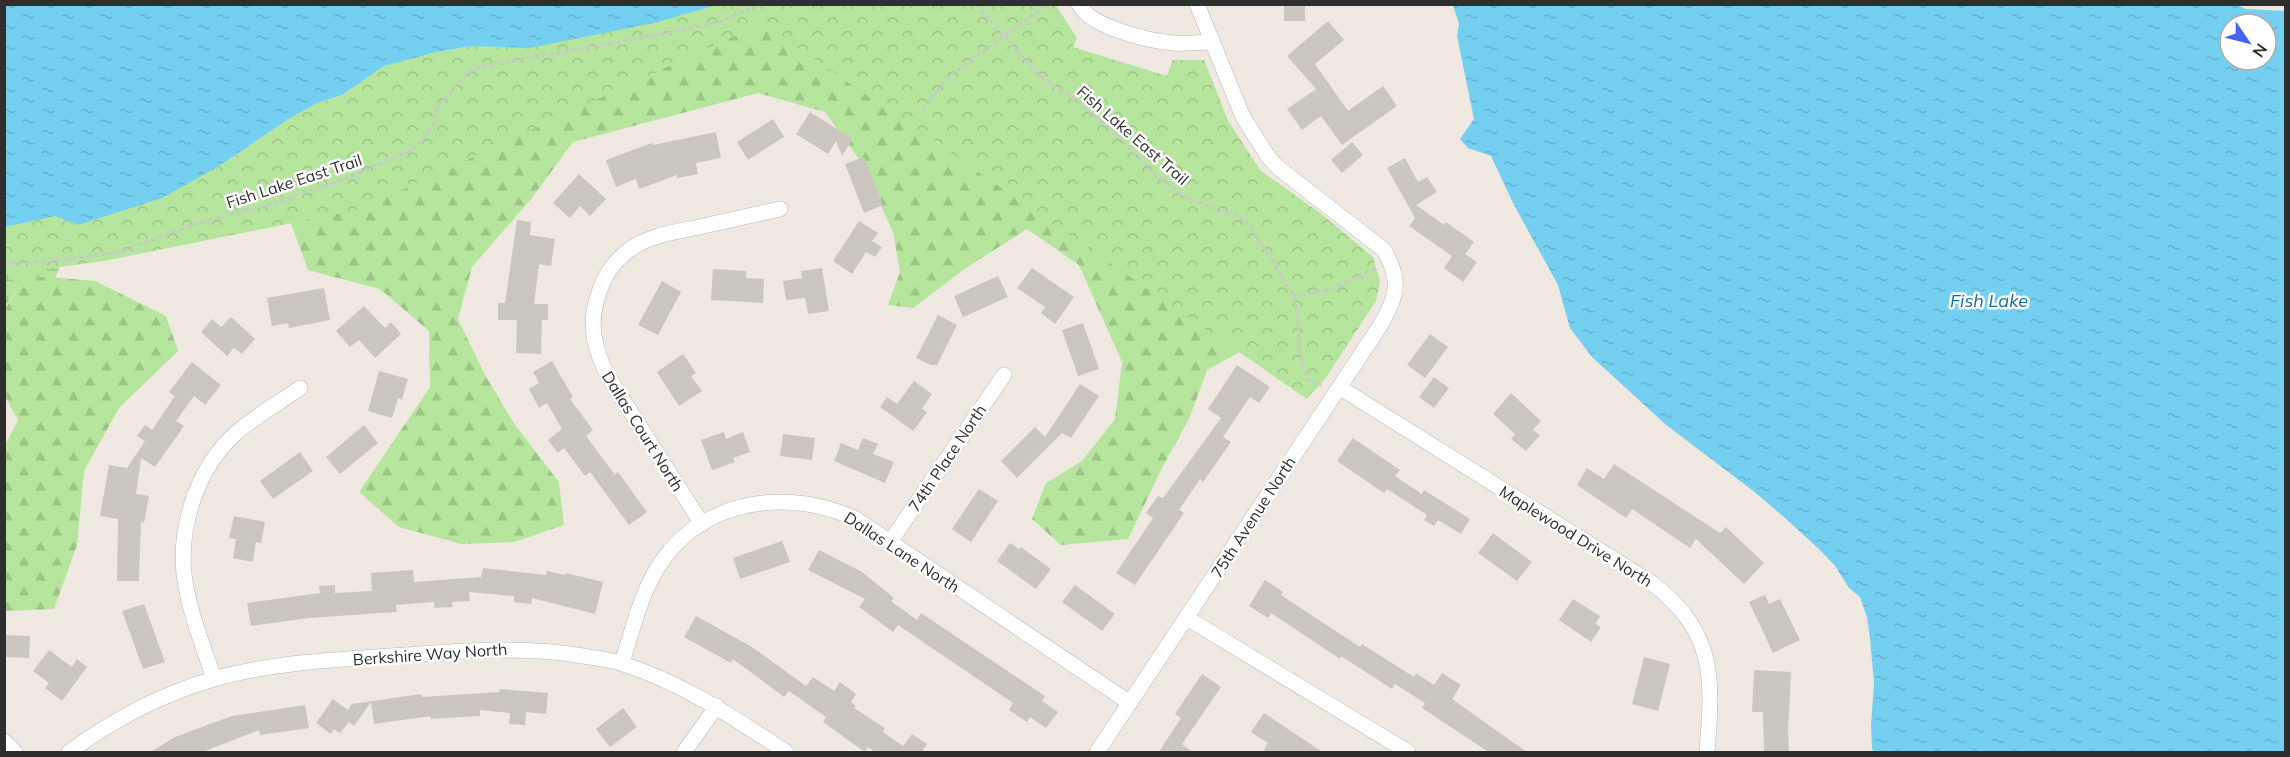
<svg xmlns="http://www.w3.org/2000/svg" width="2290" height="757" viewBox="0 0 2290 757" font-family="Mulish,sans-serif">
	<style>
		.forest { fill: url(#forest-firs) }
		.wetland { fill: url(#wetland-marsh) }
		.park { fill: url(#park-crowns) }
		.water { fill: url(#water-ripples); fill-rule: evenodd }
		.building { fill: #cbc7bf }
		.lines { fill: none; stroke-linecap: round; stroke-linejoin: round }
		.minor-casing { stroke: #b4b7c1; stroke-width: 16 }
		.path { stroke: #c9c9c9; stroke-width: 3; stroke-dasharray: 4.5 3; stroke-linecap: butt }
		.minor { stroke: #fff; stroke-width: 15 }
		.labels { text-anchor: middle; stroke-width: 5; stroke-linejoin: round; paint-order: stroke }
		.street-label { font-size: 16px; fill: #2e2e2e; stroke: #fff }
		.water-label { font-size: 18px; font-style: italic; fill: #0d6fa3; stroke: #fff }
	</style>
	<defs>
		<pattern id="forest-firs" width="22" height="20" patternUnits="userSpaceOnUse" patternTransform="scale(1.5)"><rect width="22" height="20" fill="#b6e59e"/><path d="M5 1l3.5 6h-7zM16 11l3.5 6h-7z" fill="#9dc588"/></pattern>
		<pattern id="wetland-marsh" width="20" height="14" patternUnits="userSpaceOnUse" patternTransform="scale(1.5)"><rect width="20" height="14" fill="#b6e59e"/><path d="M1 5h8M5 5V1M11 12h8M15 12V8" fill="none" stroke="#9dc588"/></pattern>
		<pattern id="park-crowns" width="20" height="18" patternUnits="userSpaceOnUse" patternTransform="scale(1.5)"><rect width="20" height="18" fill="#b6e59e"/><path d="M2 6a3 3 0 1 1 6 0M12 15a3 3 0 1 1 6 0" fill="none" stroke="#9dc588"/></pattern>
		<pattern id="water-ripples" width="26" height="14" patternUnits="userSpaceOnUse" patternTransform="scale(1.5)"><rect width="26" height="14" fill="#75cff0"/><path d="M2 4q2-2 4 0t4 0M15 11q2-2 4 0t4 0" fill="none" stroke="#66b2ce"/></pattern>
	</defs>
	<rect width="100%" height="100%" fill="#efe9e1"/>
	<path class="forest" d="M716 5 1068 47 1167 76 1173 60H1204L1228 121 1260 170 1249 347 1207 370 1189 419 1162 468 1128 539 1061 545 1032 519 1046 483 1082 461 1115 419 1122 362 1079 265 1027 229 963 270 913 308 888 305 900 272 893 232 859 159 825 112 758 93 573 142 531 199 472 267 458 319 485 375 515 425 559 482 564 525 514 542 461 544 399 527 359 492 430 387 429 331 380 289 308 270 280 193 471 46 705 9Z
		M27 275 95 281 166 316 178 351 119 408 84 471 77 545 54 609 5 611 4 447 18 420 5 396V309Z"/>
	<path class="wetland" d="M55 216 65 220 68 249 55 278 27 276 5 307V227Z"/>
	<path class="park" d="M1055 4 1077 38 1073 47 1167 76 1173 60H1204L1228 121 1260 170 1324 216 1373 257 1380 281 1376 301 1325 379 1307 399 762 23 361 209 104 261 5 274 4 227 55 216 78 225 219 166 287 120 317 103 342 95 384 66 437 52 471 46 530 48 658 22 716 5Z"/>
	<path class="water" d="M5 4H716V5L658 22 530 48 471 46 437 52 384 66 342 95 317 103 287 120 219 166 162 198 78 225 55 216 5 227Z
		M2234 4 2246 9 2285 11V752H1875L1872 749 1871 725 1874 684 1870 638 1867 617 1860 597 1849 588 1835 566 1821 551 1784 517 1752 490 1665 424 1592 357 1570 328 1558 285 1514 205 1491 156 1468 148 1460 139 1474 119 1457 36 1459 24 1453 5ZM2230 24H2266V60H2230Z"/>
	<path class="building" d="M1284 4H1305V21H1284Z
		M1328 21 1344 40 1315 64 1348 111 1383 86 1397 106 1342 145 1321 116 1302 130 1287 109 1316 89 1287 56Z
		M810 112 853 139 842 156 836 141 828 154 796 134Z
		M773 119 784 137 748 160 737 142Z
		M716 132 721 158 696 163 698 174 677 178V175L639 189 636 179 616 187 606 160 652 143 653 145Z
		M1352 142 1363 155 1342 173 1331 160Z
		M864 157 883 205 864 213 845 164Z
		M1405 158 1418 182 1427 177 1437 192 1416 205 1444 225 1446 222 1474 242 1465 254 1477 262 1463 282 1444 268 1452 256 1409 226 1415 218 1387 168Z
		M579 174 606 199 590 216 580 206 570 218 553 203Z
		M517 220 531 222 530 235 555 239 551 266 539 264 534 304H548V320H542L541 354 516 353 517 320H498V303H505Z
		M859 221 878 233 872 241 882 247 875 257 866 252 852 274 833 261Z
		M822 268 829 311 808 314 805 298 786 300 783 281 802 278 801 271Z
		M1032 268 1074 297 1055 324 1041 313 1045 307 1017 288Z
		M713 269 746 271V278L764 279 763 303 711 300Z
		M998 276 1008 297 963 317 954 296Z
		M662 281 681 292 658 335 638 325Z
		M324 288 330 320 289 328 288 323 272 326 267 298Z
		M364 306 385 328 391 322 401 334 375 358 359 340 350 347 336 331Z
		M938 315 957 325 937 365H931L916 358Z
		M231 317 255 339 242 354 234 348 227 356 201 332 212 319 221 327Z
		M1083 323 1099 369 1078 376 1062 330Z
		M1430 334 1448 347 1425 378 1407 365Z
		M683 354 696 373 691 376 702 391 679 406 657 372Z
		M552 361 573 397 570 399 593 430 586 436 615 475 618 472 647 512 629 525 590 472 585 476 564 448 558 453 548 440 562 429 547 403 539 408 529 389 539 383 533 372Z
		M192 362 221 385 205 405 194 396 176 421 184 426 155 467 141 458 136 494 149 496 144 523 141 522 139 581H117L118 519 100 516 109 465 127 468 145 441 137 436 145 425 152 430 175 396 169 392Z
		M1237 365 1270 387 1259 403 1250 397 1223 437 1231 442 1203 482 1200 479 1179 510 1184 513 1135 585 1116 573 1153 518 1146 513 1158 496 1163 498 1221 418 1208 409Z
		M379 371 408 379 402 400 398 398 392 418 368 411Z
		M1434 377 1449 388 1434 408 1419 397Z
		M914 381 932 394 922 409 927 412 913 431 880 407 887 397 897 404Z
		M1080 384 1099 396 1071 438 1062 433 1017 478 1001 461 1035 427 1045 437Z
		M1511 393 1541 421 1533 430 1540 435 1526 451 1511 439 1515 434 1493 414Z
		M364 425 378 443 340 474 326 457Z
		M724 432 726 439 743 432 750 452 733 458 735 462 712 470 701 440Z
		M783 434 815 438 812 460 780 456Z
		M863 438 878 444 873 454 894 462 885 483 834 461 841 443 858 450Z
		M1353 438 1400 470 1395 476 1422 494 1424 490 1470 519 1461 534 1438 520 1434 526 1424 520 1427 515 1387 489 1384 493 1337 461Z
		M300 452 313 471 273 499 260 481Z
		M1614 464 1720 533 1726 527 1764 563 1744 584 1696 539 1690 548 1632 509 1626 518 1577 485 1587 468 1604 479Z
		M979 489 998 501 971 542 952 529Z
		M234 516 265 522 261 543 256 542 253 562 233 558 236 539 229 538Z
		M1493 533 1532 562 1517 581 1478 553Z
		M782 541 790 562 740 579 733 558Z
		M1010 543 1019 549 1021 547 1051 569 1036 589 997 561Z
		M819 550 862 572 894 598 891 601 917 620 921 613 1045 696 1042 701 1058 712 1046 728 1030 717 1027 722 1009 710 1013 703 898 625 893 632 859 607 865 599 808 570Z
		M483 568 546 575 547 571 565 575 566 573 603 582 595 614 532 598 531 604 514 602V596L469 592 470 601 452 602 453 607 434 608V602L396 605 397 612 309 618 251 626 247 603 320 593 319 586 335 585V593L372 591 371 573 413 570 414 582 481 577Z
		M1265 580 1283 592 1281 595 1360 647 1362 644 1414 677 1416 673 1434 685 1442 673 1461 685 1452 699 1528 753H1490L1422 708 1425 703 1395 684 1392 689 1341 656 1340 659 1271 613 1268 618 1249 606Z
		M1075 585 1115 614 1102 631 1062 602Z
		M1765 595 1769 604 1780 599 1800 640 1773 653 1749 602Z
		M1573 599 1600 616 1595 624 1601 627 1591 642 1559 620Z
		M144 604 165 662 143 669 122 611Z
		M696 616 752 647 806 686 813 677 834 691 840 682 856 694 851 702 856 706 854 708 885 728 883 732 903 746 912 734 927 744 921 753H876L868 747 865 752 823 722 826 717 789 691 784 697 733 659 731 663 684 637Z
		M4 635 30 636 29 658 4 657Z
		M49 650 72 667 77 659 87 667 62 701 45 688 49 683 33 671Z
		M1644 657 1670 664 1658 711 1632 704Z
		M1754 670 1791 672 1788 731 1789 753H1764L1763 712H1752Z
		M1202 674 1221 687 1182 744 1194 753H1158L1181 718 1175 714Z
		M500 689 548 693 546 714 526 712 525 725 509 724 510 713 480 710V716L431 719V716L374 724 371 702 354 726 349 722 340 733 334 729 331 734 316 723 333 699 348 710 352 704 421 694 422 697 499 692Z
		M305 705 309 728 260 735 259 730 200 753H149L175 737 232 716Z
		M623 708 637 727 610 747 596 729Z
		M1264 713 1324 753H1262L1268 743 1251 732Z"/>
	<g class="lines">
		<g class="minor-casing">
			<path id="minor" d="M1079 4C1089 27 1150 41 1173 43 1186 44 1199 42 1211 42
				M1339 387 1652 583C1716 633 1713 678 1707 752
				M702 524 609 378C596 353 588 327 597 299 602 279 613 262 629 250 649 235 676 232 699 227 726 221 753 215 780 209
				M890 542 1004 375
				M1187 618 1408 752
				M622 663C633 629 641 591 662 561 706 498 790 488 856 519L1130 703
				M214 679C203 645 188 609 184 574 179 524 198 467 236 433 255 416 279 403 300 388
				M4 741 15 752
				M69 752C113 720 161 694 214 679 270 663 330 660 389 656 456 652 516 645 583 656 596 658 611 660 623 664 683 683 734 718 786 752
				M684 752 717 706
				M1097 752 1380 326C1397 297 1402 281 1384 250L1276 166 1267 155 1243 117 1197 4"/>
		</g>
		<path class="path" d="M975 4 1040 76 1080 103 1115 133 1153 173 1182 195 1210 207 1233 213 1248 223 1294 296 1298 319 1299 352 1307 378 1321 386
			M922 109 951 75 1048 4
			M4 264 58 260 120 252 198 223 271 204 348 178 413 149 424 138 432 126 438 105 464 76 475 68 683 30 722 21 759 4
			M1294 296 1333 289 1376 268"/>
		<use href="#minor" class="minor"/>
	</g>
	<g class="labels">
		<g class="street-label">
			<text transform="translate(1133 135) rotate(41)" y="6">Fish Lake East Trail</text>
			<text transform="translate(294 181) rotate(-18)" y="6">Fish Lake East Trail</text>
			<text transform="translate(643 431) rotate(58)" y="6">Dallas Court North</text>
			<text transform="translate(947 458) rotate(-56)" y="6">74th Place North</text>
			<text transform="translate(1253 517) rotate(-57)" y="6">75th Avenue North</text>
			<text transform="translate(1576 536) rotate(32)" y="6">Maplewood Drive North</text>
			<text transform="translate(902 552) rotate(33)" y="6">Dallas Lane North</text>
			<text transform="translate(430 654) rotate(-4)" y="6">Berkshire Way North</text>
		</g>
		<g class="water-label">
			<text x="1989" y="307">Fish Lake</text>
		</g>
	</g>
	<rect width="2290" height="757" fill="none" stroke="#2e2e2e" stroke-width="12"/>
	<g transform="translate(2248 42) rotate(125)"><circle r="28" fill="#ffffff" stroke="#ababab" stroke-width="1.5"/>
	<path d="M0-4.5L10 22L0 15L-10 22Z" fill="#4264fb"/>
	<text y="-9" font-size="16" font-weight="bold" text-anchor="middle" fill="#2e2e2e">N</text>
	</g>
</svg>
